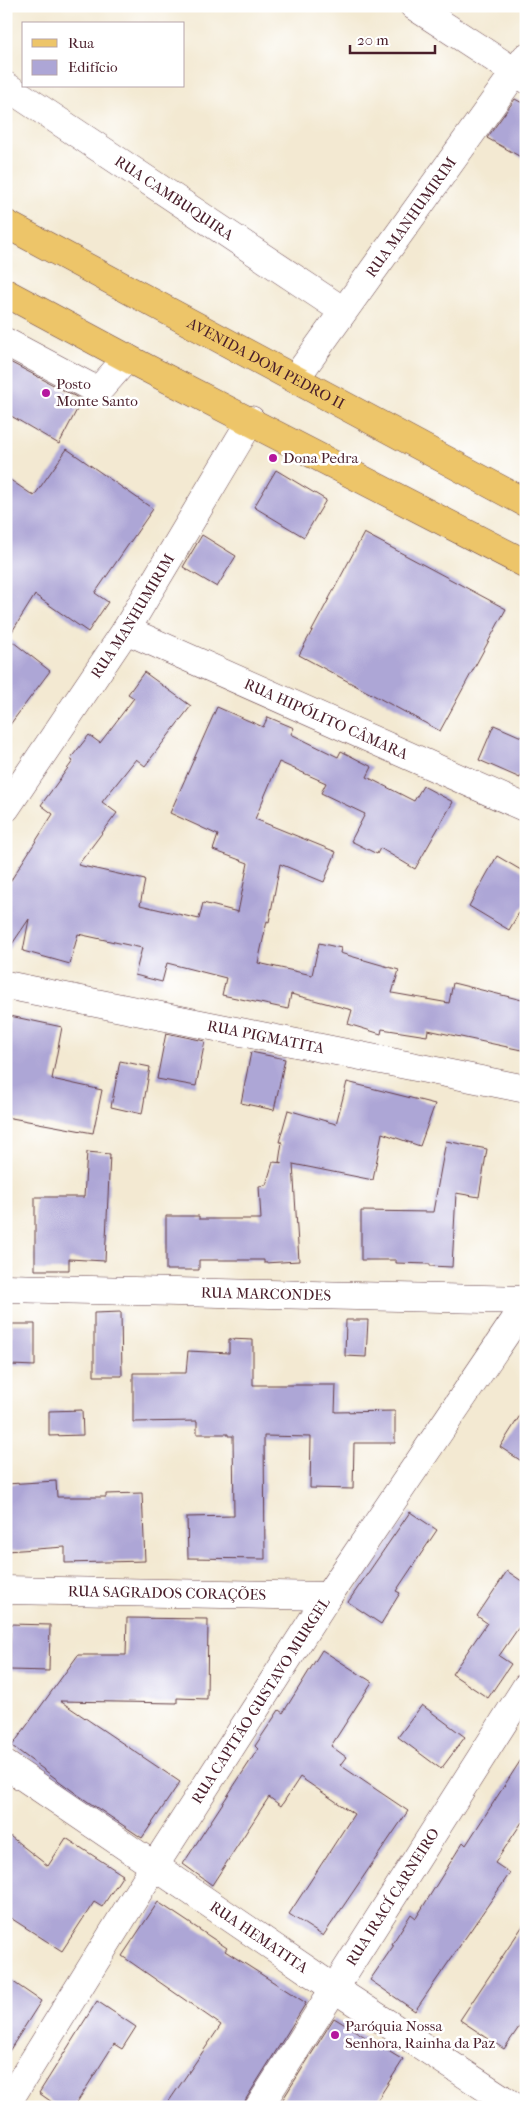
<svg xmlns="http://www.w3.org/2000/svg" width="532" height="2113" viewBox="0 0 532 2113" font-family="'IM FELL French Canon',serif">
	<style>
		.building { fill: #ada6d6 }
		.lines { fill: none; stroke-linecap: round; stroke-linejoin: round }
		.minor-casing { stroke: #633d44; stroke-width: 29 }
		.major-casing { stroke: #633d44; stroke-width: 29 }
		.minor { stroke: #fff; stroke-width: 28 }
		.major { stroke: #edc569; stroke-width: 28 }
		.poi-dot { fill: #b5179e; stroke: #fff; stroke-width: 2 }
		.labels { text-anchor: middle; stroke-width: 5; stroke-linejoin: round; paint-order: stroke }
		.street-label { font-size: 15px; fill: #4a1f2b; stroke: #fff }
		.poi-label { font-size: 15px; fill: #4a1f2b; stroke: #fff; text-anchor: start }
	</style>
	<rect width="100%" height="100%" fill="#fff"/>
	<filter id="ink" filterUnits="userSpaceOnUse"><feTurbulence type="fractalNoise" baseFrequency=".02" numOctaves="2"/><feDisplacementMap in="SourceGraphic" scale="10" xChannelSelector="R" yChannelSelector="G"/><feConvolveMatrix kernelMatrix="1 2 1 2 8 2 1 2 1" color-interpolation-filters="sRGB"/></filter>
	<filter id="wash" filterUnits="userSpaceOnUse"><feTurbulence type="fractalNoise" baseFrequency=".0096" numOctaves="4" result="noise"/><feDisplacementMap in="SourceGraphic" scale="20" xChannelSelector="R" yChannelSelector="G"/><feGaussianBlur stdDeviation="1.12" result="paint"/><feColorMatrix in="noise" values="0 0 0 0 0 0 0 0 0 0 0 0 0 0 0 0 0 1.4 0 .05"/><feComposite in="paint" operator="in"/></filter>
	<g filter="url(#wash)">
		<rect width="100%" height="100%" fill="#f3e9d2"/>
		<g id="blocks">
			<path class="building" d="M515 99 526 105V160L487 138Z
				M6 360 82 400 59 444 6 413Z
				M67 449 153 509 95 593 108 602 88 632 35 595 8 638 50 671 6 730V477L34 496Z
				M276 470 326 500 304 537 254 507Z
				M364 533 506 609 440 731 299 655Z
				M202 535 236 556 217 587 183 567Z
				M144 672 191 706 145 766 136 759 102 802 117 813 78 865 145 880 140 905 199 919 203 903 238 912 248 863 213 850 218 835 170 813 217 707 263 727 268 717 294 728 291 734 338 757 341 751 372 767 367 777 414 801 423 786 453 802 415 869 380 848 377 854 351 841 365 814 321 793 326 783 279 762 255 819 336 852 324 882 280 864 269 922 267 921 258 963 312 975 319 943 341 948 340 953 399 970 392 993 449 1003 453 983 526 1001V1051L428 1030 427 1036 382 1029 381 1034 348 1024 352 1010 291 994 288 1009 222 995 226 978 167 963 162 982 135 975 142 948 78 934 70 964 23 951 29 919 6 953V888L53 814 41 805 73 761 70 759 89 735 100 743 134 698 128 694Z
				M494 725 526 739V764L520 778 479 760Z
				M497 856 526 873V901L509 930 469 906Z
				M10 1016 62 1027 52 1079 102 1090 93 1133 6 1117V1036Z
				M166 1033 205 1041 196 1086 157 1079Z
				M251 1052 285 1059 274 1110 241 1103Z
				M120 1061 150 1067 142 1114 111 1107Z
				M347 1082 435 1104 420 1146 382 1133 373 1180 293 1164 299 1261 264 1263V1260H199V1270H166V1216H199V1219H261L259 1186 266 1185 273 1162 283 1163 279 1162 282 1142H279L288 1110 336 1124Z
				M446 1141 487 1149 479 1197 456 1193 452 1267 430 1266V1264L396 1263V1260H361V1211L433 1212Z
				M87 1152 110 1154 105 1261 69 1259V1270H35V1197H84Z
				M121 1312 122 1376H94V1313Z
				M346 1320H368L366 1357 345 1356Z
				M12 1324H35V1366L11 1365Z
				M229 1339 253 1340V1385H336L335 1412 395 1411V1443H354L353 1489 310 1488 311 1437 264 1436 265 1559 188 1558 187 1517 234 1516 233 1436H228V1434H197V1421L133 1422V1373H186L188 1351 229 1353Z
				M526 1406V1464L500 1447Z
				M82 1410 83 1435 49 1436V1411Z
				M56 1481 57 1497H106V1494L142 1493 145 1561 65 1563V1547L6 1551V1484Z
				M410 1512 437 1530 396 1591 400 1593 381 1624 348 1602Z
				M507 1571 526 1584V1617L499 1656 511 1664 488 1698 452 1674 487 1623 477 1616Z
				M127 1618 208 1619 207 1699 177 1698V1703L60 1701 180 1782 142 1838 78 1795 12 1746 78 1655H126Z
				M10 1624 50 1625 49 1671 10 1670Z
				M322 1650 372 1682 331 1746 346 1757 340 1765 408 1811 323 1936 289 1914 354 1814 300 1777 281 1806 269 1797 212 1885 183 1864 258 1749 255 1746 279 1710 283 1713Z
				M422 1705 465 1737 441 1769 398 1737Z
				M526 1752V1816L495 1863 510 1873 415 2011 370 1980 394 1945 392 1944 411 1914 416 1918 463 1842 466 1845Z
				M6 1833 48 1866 66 1838 123 1875 102 1907 94 1902 62 1951 6 1915Z
				M158 1902 227 1948 225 1951 306 2003 246 2099 243 2107H165L221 2025 122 1956Z
				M526 1921V2017L504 2049 460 2020Z
				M6 1977 41 2001 6 2056Z
				M97 2001 136 2027 122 2049 114 2044 74 2107H59L39 2093Z
				M334 2018 403 2060 373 2107H278Z"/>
		</g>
	</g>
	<g filter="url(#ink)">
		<use href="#blocks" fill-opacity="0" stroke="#633d44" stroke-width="1"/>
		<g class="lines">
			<g class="minor-casing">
				<g id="minor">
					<path d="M414 6 526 79"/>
					<path id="s1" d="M6 86 342 310"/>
					<path d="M6 342 98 391 127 358"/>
					<path id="s2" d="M295 379 526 57"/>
					<path id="s3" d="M126 630 526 808"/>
					<path id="s4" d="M6 808 126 630 251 420"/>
					<path id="s5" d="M6 985 526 1089"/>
					<path id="s6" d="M6 1288 526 1300"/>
					<path id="s7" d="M6 1590 328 1596"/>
					<path id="s8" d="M6 1765 335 1989 515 2107"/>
					<path id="s9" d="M6 2105 155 1865 328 1596 526 1304"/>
					<path id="s10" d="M259 2107 526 1687"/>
				</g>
			</g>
			<g class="major-casing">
				<g id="major">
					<path id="s11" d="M6 224 526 503"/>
					<path d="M6 293 127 358 526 564"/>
				</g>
			</g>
			<use href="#minor" class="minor"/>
			<use href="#major" class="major"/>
		</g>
	</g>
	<g class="poi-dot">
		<circle cx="46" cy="393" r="5"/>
		<circle cx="273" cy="458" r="5"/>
		<circle cx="335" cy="2035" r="5"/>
	</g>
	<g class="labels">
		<g class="street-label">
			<text dy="5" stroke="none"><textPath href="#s1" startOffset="202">RUA CAMBUQUIRA</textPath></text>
			<text dy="5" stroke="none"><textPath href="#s2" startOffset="199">RUA MANHUMIRIM</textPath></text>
			<text dy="5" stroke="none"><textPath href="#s11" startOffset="295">AVENIDA DOM PEDRO II</textPath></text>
			<text dy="5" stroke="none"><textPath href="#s4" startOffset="230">RUA MANHUMIRIM</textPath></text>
			<text dy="5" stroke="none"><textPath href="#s3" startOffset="219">RUA HIPÓLITO CÂMARA</textPath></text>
			<text dy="5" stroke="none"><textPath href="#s5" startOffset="265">RUA PIGMATITA</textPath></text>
			<text dy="5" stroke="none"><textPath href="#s6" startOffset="260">RUA MARCONDES</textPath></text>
			<text dy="5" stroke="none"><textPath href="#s7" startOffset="161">RUA SAGRADOS CORAÇÕES</textPath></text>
			<text dy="5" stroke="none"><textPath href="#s9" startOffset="478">RUA CAPITÃO GUSTAVO MURGEL</textPath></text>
			<text dy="5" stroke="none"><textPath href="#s10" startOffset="249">RUA IRACÍ CARNEIRO</textPath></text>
			<text dy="5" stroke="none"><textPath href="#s8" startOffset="306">RUA HEMATITA</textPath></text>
		</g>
		<g class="poi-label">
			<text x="56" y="389">Posto<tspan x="56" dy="17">Monte Santo</tspan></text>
			<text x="283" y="463">Dona Pedra</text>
			<text x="345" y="2031">Paróquia Nossa<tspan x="345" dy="17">Senhora, Rainha da Paz</tspan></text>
		</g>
	</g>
	<rect width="532" height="2113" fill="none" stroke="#fff" stroke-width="25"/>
	<rect x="22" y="22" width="162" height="65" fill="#ffffff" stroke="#b7a5aa"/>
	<rect x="32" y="39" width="25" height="8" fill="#edc569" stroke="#b7a5aa"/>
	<text x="68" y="48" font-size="15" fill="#4a1f2b">Rua</text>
	<rect x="32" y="60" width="25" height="15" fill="#ada6d6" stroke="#b7a5aa"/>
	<text x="68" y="72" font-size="15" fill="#4a1f2b">Edifício</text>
	<path d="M350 45v8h85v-8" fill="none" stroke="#4a1f2b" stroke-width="2.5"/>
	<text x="357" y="45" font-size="15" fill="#4a1f2b" stroke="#ffffff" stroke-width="4" paint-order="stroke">20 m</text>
</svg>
